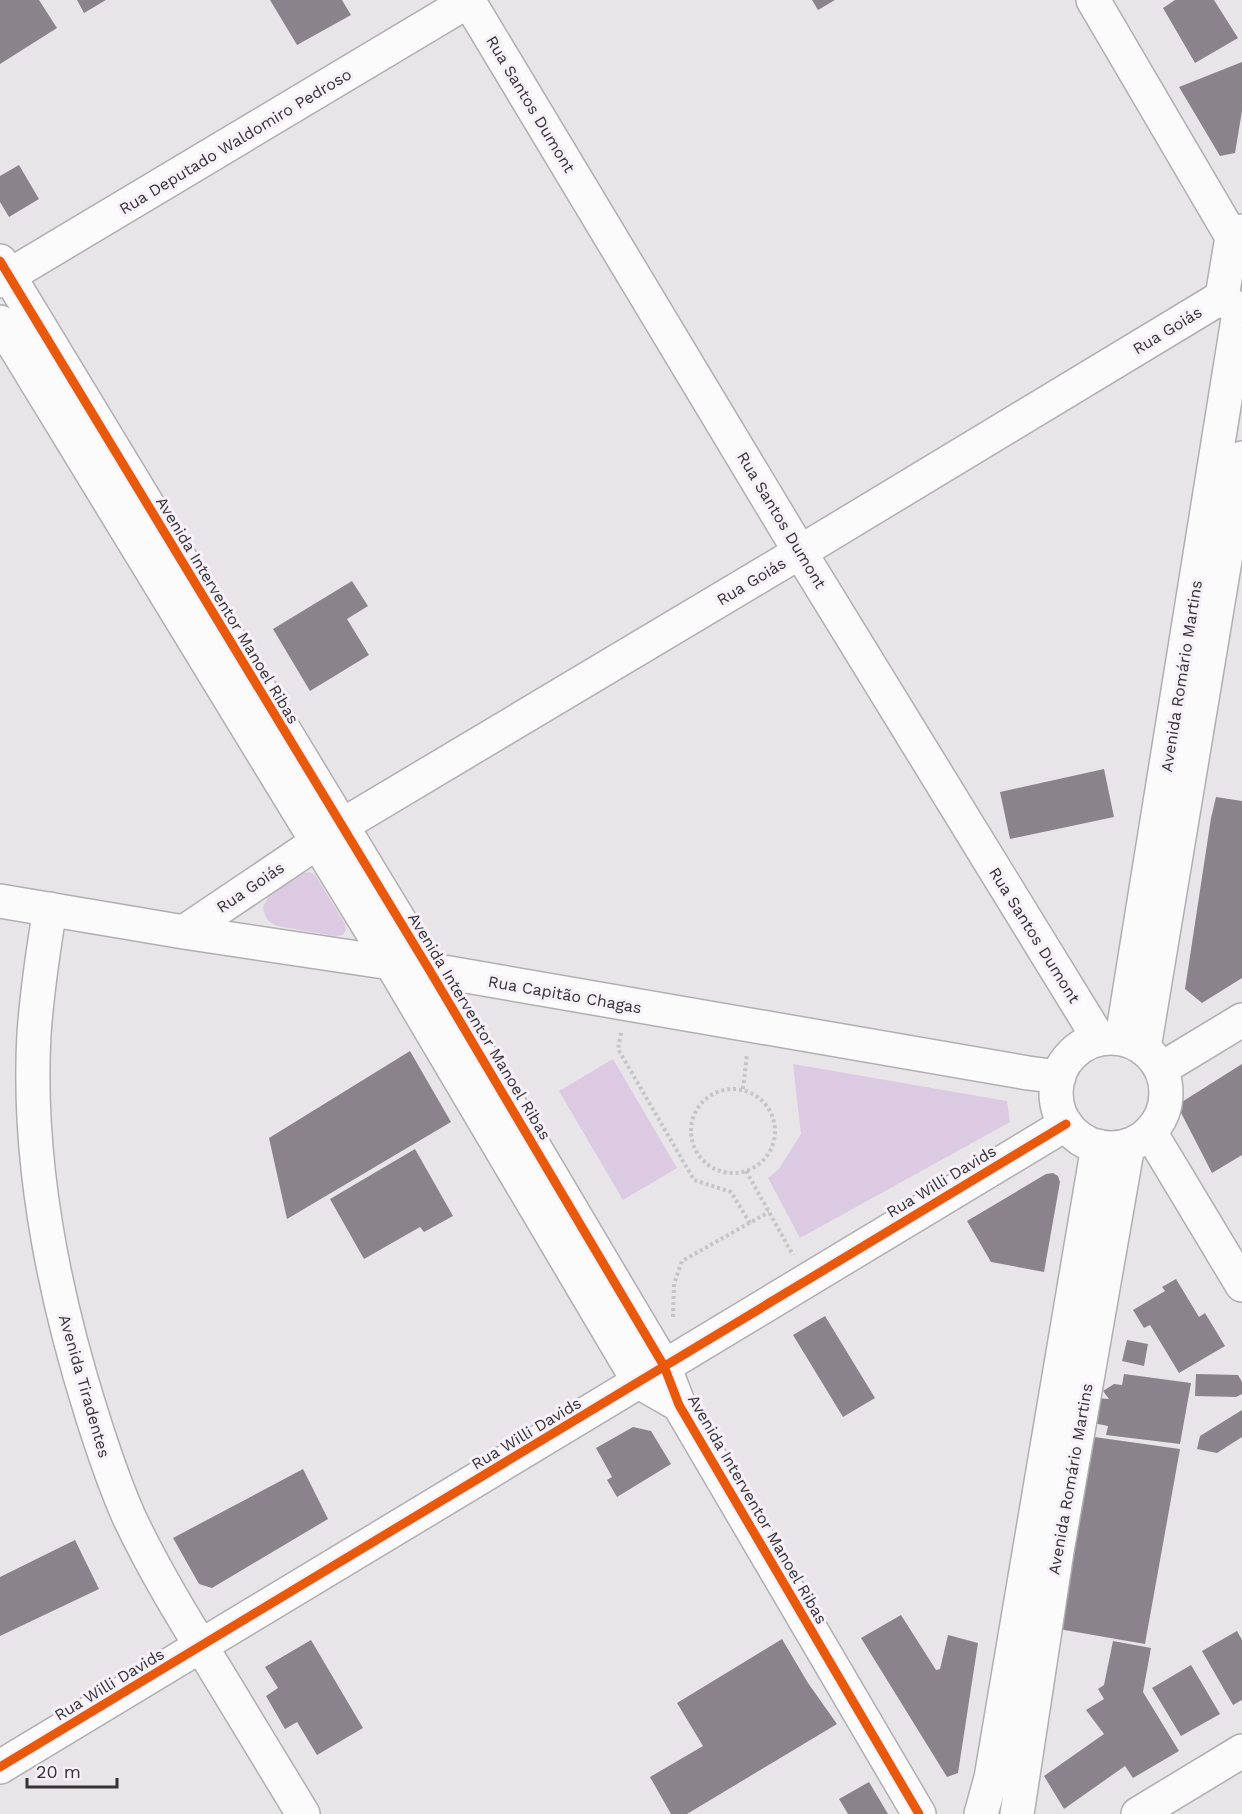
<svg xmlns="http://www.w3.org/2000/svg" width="1242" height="1814" viewBox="0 0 1242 1814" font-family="'Work Sans',sans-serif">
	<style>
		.green { fill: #dcc9e2 }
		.building { fill: #8a838c }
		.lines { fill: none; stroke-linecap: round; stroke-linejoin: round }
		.minor-casing { stroke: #b0aeb1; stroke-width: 36 }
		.path { stroke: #c5c5c5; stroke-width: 4; stroke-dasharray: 3 3; stroke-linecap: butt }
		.minor { stroke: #fcfbfc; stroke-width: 33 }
		.cycleway-casing { stroke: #f6f1f8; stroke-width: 13 }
		.cycleway { stroke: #e8590c; stroke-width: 9 }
		.labels { text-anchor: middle; stroke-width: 6; stroke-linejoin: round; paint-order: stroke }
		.street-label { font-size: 16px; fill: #343235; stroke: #f6f1f8 }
	</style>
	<rect width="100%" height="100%" fill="#e8e5e9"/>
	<path class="green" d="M310 872 315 875 345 924 346 930 343 935 334 936 278 926C268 923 265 918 263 907L269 895 304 873Z
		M613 1059 677 1168 623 1200 559 1091Z
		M793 1064 1007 1101 1010 1122 800 1238 768 1178 779 1169 801 1134Z"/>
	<path class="building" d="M0 0H39L57 28 0 64Z
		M77 0H106L84 13Z
		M270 0H342L351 15 297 45Z
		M812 0H835L818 10Z
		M1175 0H1214L1238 38 1195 63 1163 8Z
		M1242 62V111L1235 153 1220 156 1179 87Z
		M19 165 39 199 9 217 0 202V176Z
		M352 581 368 606 347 619 369 655 310 691 273 629Z
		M1104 769 1114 817 1010 839 1000 792Z
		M1216 797 1242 801V978L1202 1003 1185 989 1211 818Z
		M410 1051 451 1122 287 1219 269 1138Z
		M1242 1064V1155L1212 1173 1177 1105Z
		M415 1149 453 1216 424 1232 420 1227 364 1259 330 1199Z
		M1053 1173 1058 1176 1060 1182 1044 1272 991 1262 967 1221 1046 1174Z
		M1176 1279 1199 1317 1205 1313 1225 1346 1179 1373 1150 1325 1144 1328 1133 1310 1165 1291 1162 1287Z
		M825 1316 875 1398 843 1417 793 1335Z
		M1127 1340 1148 1344 1144 1366 1122 1361Z
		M1124 1374 1191 1383 1180 1444 1106 1435 1108 1426 1093 1423 1097 1398 1109 1399 1103 1391 1114 1384 1122 1385Z
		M1196 1374 1238 1375 1242 1382V1394L1236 1397 1195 1396Z
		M1242 1410V1437L1217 1453 1197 1449 1200 1436Z
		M633 1427 651 1431 671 1464 617 1497 607 1480 612 1477 596 1448Z
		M1087 1436 1180 1449 1145 1644 1053 1628Z
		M303 1469 328 1519 212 1588 199 1584 173 1538Z
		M75 1540 99 1589 0 1636V1577Z
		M901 1615 936 1670 940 1669 948 1635 978 1643 958 1773 947 1777 861 1638Z
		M1237 1631 1242 1640V1700L1233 1705 1202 1651Z
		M782 1639 808 1683 837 1724 687 1814H671L650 1777 703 1746 677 1703Z
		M311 1640 363 1728 317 1755 297 1722 285 1729 266 1696 278 1688 265 1667Z
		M1113 1641 1151 1648 1143 1692 1179 1751 1133 1778 1125 1766 1064 1809 1044 1776 1104 1734 1086 1710 1104 1699 1098 1689 1104 1685Z
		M1191 1665 1220 1714 1181 1736 1152 1688Z
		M869 1782 888 1814H848L839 1799Z"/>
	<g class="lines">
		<g class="minor-casing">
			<path id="minor" d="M468 0 800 552 1099 1039
				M1093 0 1232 237
				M0 261 430 971 664 1366 679 1405 919 1814
				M0 281 470 0
				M1238 311 1222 297 1232 237 1242 231
				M0 322 391 963 639 1382 679 1405
				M341 826 800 552 1222 297
				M0 901 184 932 391 963 1028 1073 1059 1077
				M50 909C43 951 37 992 34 1034 27 1159 54 1294 91 1412 102 1447 114 1483 129 1517 154 1570 184 1619 215 1669 244 1717 274 1766 303 1814
				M184 932 316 843
				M1122 1038 1239 313
				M1056 1093a55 55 0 1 1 110 0a55 55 0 1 1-110 0Z
				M1144 1048 1242 458
				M1161 1069 1242 1020
				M1150 1132 1242 1285
				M0 1767 1066 1124
				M981 1814 991 1778 1098 1146
				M1017 1814 1057 1551 1128 1145
				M1138 1814 1242 1751"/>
		</g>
		<path class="path" d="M621 1033 618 1049 694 1180 731 1192 750 1223
			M743 1089 747 1054
			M691 1131a42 42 0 1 1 84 0a42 42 0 1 1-84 0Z
			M746 1171 793 1255
			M673 1317 674 1284 682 1261 769 1212"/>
		<use href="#minor" class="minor"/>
		<g class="cycleway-casing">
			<path id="cycleway" d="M0 261 430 971 664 1366 679 1405 919 1814
				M0 1767 1066 1124"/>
		</g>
		<use href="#cycleway" class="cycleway"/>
	</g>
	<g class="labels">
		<g class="street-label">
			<text transform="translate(531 104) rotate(59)" y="6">Rua Santos Dumont</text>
			<text transform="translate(235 141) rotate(-31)" y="6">Rua Deputado Waldomiro Pedroso</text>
			<text transform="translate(1167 330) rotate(-31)" y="6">Rua Goiás</text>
			<text transform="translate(782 520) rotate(59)" y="6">Rua Santos Dumont</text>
			<text transform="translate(751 581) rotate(-31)" y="6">Rua Goiás</text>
			<text transform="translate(228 610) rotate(59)" y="6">Avenida Interventor Manoel Ribas</text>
			<text transform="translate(1181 676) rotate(-81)" y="6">Avenida Romário Martins</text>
			<text transform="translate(250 887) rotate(-34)" y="6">Rua Goiás</text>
			<text transform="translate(1035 935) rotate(58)" y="6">Rua Santos Dumont</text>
			<text transform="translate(565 994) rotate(10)" y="6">Rua Capitão Chagas</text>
			<text transform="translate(480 1026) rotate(59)" y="6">Avenida Interventor Manoel Ribas</text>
			<text transform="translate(941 1181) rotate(-31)" y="6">Rua Willi Davids</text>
			<text transform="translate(85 1386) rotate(74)" y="6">Avenida Tiradentes</text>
			<text transform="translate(526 1433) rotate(-31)" y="6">Rua Willi Davids</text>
			<text transform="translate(1070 1479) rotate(-80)" y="6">Avenida Romário Martins</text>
			<text transform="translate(758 1509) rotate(60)" y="6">Avenida Interventor Manoel Ribas</text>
			<text transform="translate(109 1684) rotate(-31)" y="6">Rua Willi Davids</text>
		</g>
	</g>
	<path d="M27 1778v9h90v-9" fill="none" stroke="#343235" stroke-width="3"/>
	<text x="36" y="1778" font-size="18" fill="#343235" stroke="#f6f1f8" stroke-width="4.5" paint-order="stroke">20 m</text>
</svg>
